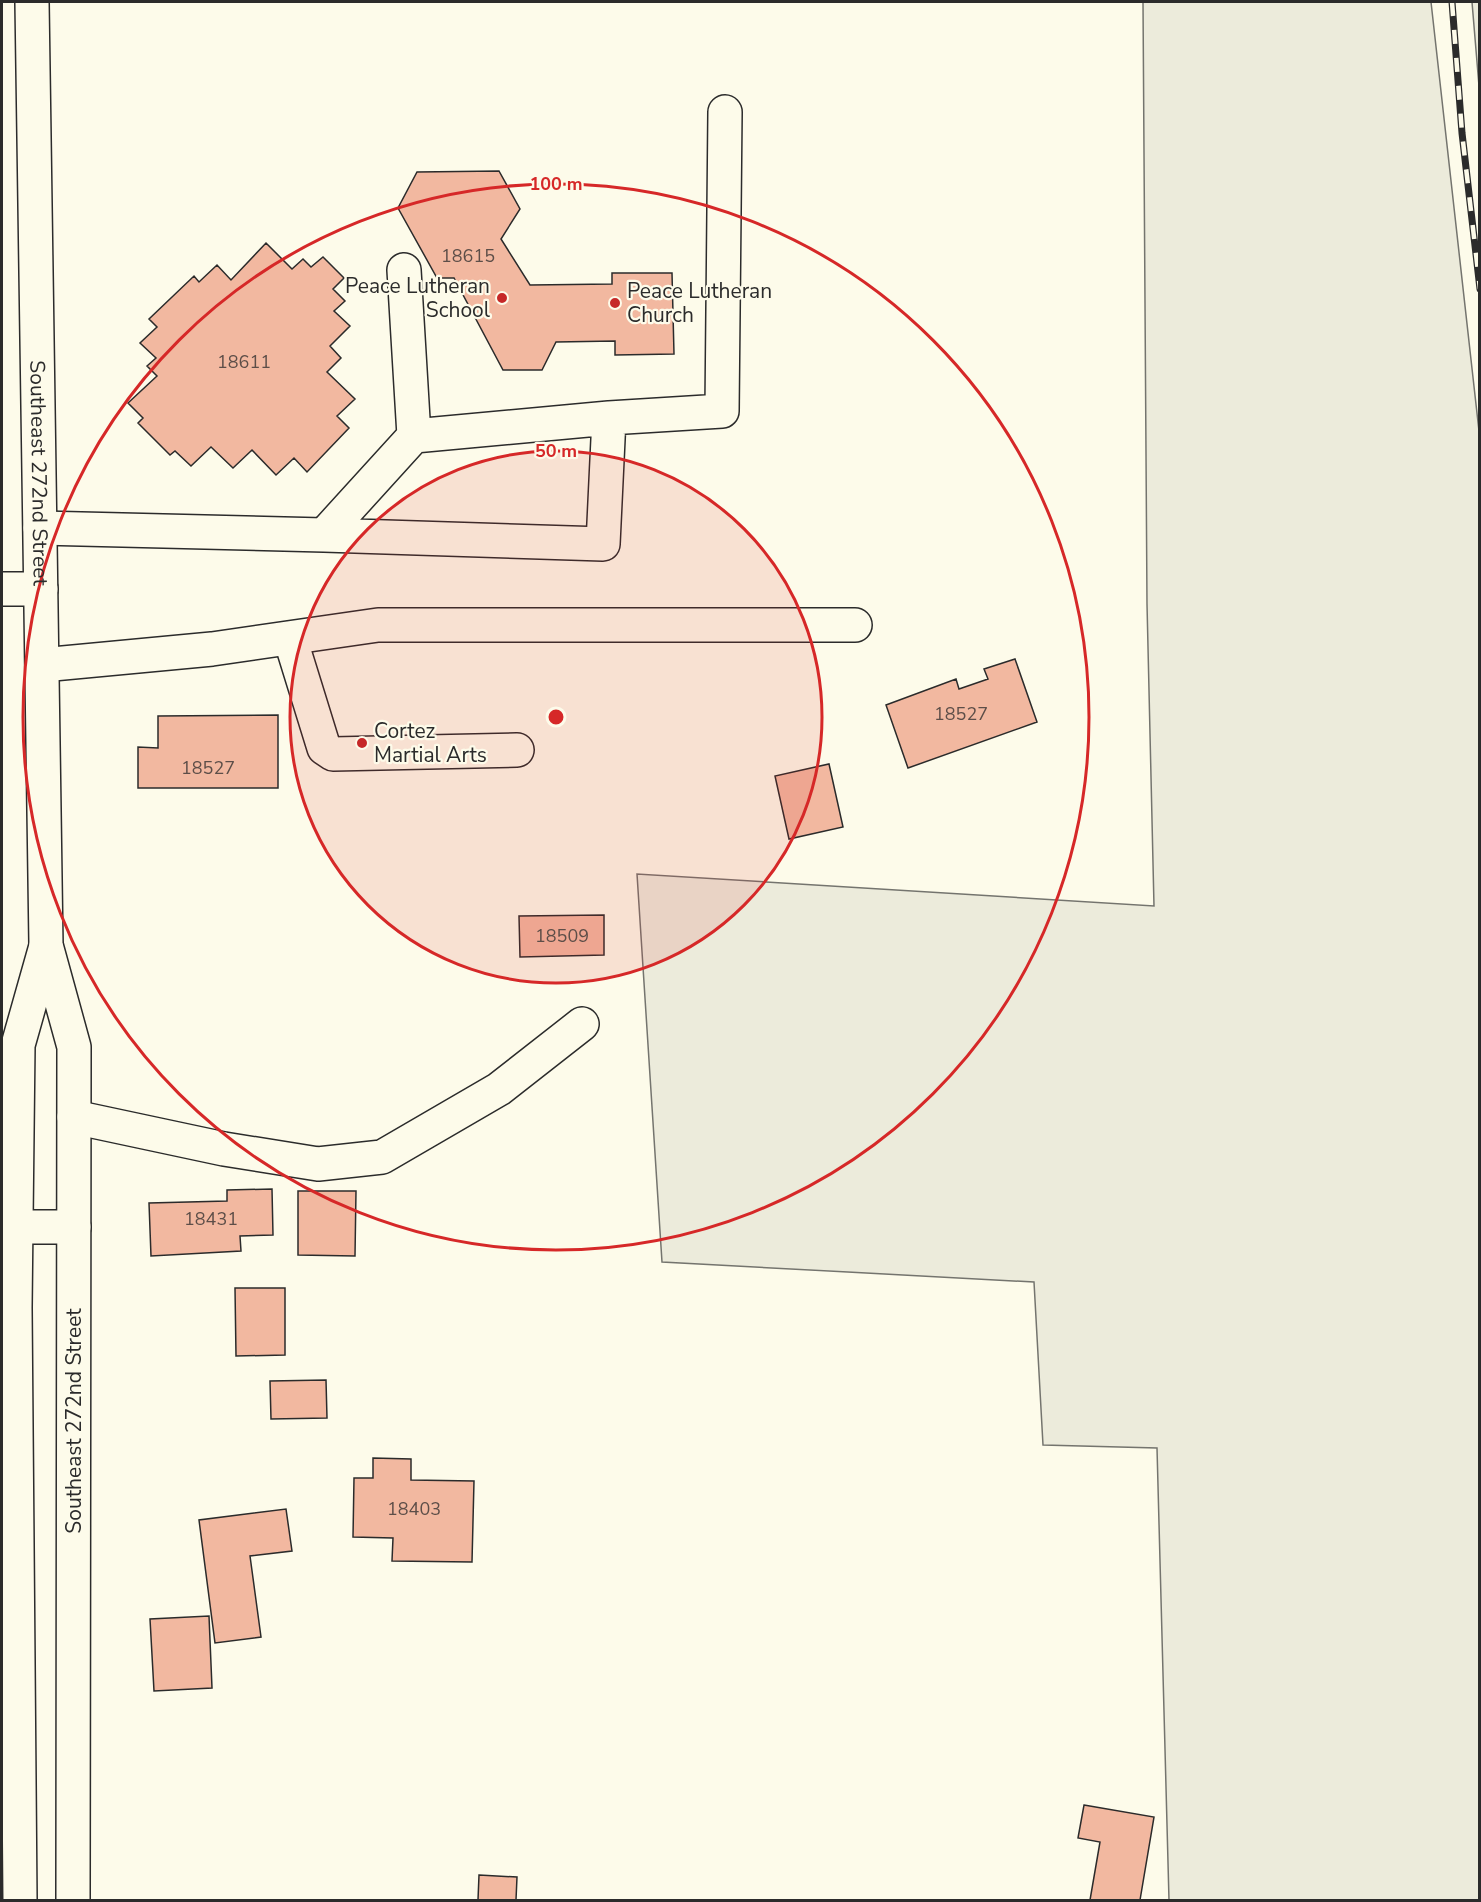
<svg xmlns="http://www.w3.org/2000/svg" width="1481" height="1902" viewBox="0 0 1481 1902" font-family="'Nunito Sans',sans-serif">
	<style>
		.green { fill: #ecebdb; stroke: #74746e; stroke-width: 1.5 }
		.building { fill: #f2b8a0; stroke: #2b2b2b; stroke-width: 1.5 }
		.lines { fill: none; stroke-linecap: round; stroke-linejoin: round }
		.minor-casing { stroke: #2b2b2b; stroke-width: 36 }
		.major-casing { stroke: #2b2b2b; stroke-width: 36 }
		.minor { stroke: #fdfbea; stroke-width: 33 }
		.major { stroke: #fdfbea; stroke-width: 33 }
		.rail-casing { stroke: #2b2b2b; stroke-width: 7 }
		.rail { stroke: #fdfbea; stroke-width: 4.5; stroke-dasharray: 14; stroke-linecap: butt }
		.ring { fill: none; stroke: #d62828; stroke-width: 3 }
		.poi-dot { fill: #c62828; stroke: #fdfbea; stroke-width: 2 }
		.labels { text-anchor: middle; stroke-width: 4.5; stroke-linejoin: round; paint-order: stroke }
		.number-label { font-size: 18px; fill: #5d4e48 }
		.poi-label { font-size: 21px; fill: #2b2b2b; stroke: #fdfbea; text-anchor: start }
		.street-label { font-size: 21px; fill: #2b2b2b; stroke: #fdfbea }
		.centre { fill: #d62828; stroke: #fdfbea; stroke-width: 3 }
		.ring-label { font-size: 18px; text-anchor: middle; font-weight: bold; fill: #d62828; stroke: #fdfbea; stroke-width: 4.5; stroke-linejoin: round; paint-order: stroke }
	</style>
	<rect width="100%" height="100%" fill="#fdfbea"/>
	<path class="green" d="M1143 2H1431L1480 440 1479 1900H1169L1157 1448 1043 1445 1034 1282 662 1262 637 874 1154 906 1147 604Z
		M1472 2H1479V86Z"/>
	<path class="building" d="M499 171 520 209 501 239 530 285 612 284V273H672L674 354 615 355V341L556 342 542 370H503L454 278H437L398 208 417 172Z
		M266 243 292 269 303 259 311 267 323 257 344 278 333 289 345 301 334 311 350 326 330 346 341 358 327 372 355 399 337 416 349 428 307 472 294 458 276 475 252 450 233 468 211 447 191 466 175 451 170 455 138 423 143 418 128 403 157 376 147 366 156 358 140 343 157 327 149 319 194 276 199 282 217 265 231 280Z
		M1015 659 1037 722 908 768 886 705 956 679 959 689 988 679 984 669Z
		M278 715V788H138V747L158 748V716Z
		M829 764 843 827 789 839 775 776Z
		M604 915V955L520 957 519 916Z
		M272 1189 273 1235 240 1236 241 1251 151 1256 149 1203 227 1201V1190Z
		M298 1191H356L355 1256 298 1255Z
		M235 1288H285V1355L236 1356Z
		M326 1380 327 1418 271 1419 270 1381Z
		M373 1458 411 1459V1480L474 1481 472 1562 392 1561 393 1538 353 1537 354 1478H373Z
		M286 1509 292 1551 250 1556 261 1637 215 1643 199 1520Z
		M209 1616 212 1688 154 1691 150 1619Z
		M1084 1805 1154 1817 1140 1900H1090L1100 1842 1078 1838Z
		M479 1875 517 1877 516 1900H478Z"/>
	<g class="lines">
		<g class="minor-casing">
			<path id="minor" d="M404 270 414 436
				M609 418 603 544 324 535 414 436Z
				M609 418 722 411 725 112
				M40 528 324 535
				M2 589H41
				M290 638 324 748 333 754 517 750
				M42 665 212 649 378 625H855
				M74 1117 224 1149 318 1164 382 1157 499 1089 582 1024
				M2 1227H74"/>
		</g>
		<g class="major-casing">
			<g id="major">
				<path id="s1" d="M32 2 46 945 74 1047 73 1900"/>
				<path d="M20 1900 15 1308 18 1045 46 946"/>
			</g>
		</g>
		<use href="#minor" class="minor"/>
		<use href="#major" class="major"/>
		<g class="rail-casing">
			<path id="rail" d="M1452 2 1462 133 1480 289"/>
		</g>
		<use href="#rail" class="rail"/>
	</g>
	<circle cx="556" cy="717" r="266" fill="#d62828" fill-opacity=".12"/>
	<g class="ring">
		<circle cx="556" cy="717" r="266"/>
		<circle cx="556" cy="717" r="533"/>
	</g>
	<g class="poi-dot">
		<circle cx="502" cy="298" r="6"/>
		<circle cx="615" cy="303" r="6"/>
		<circle cx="362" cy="743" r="6"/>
	</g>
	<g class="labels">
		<g class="number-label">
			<text x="468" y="262">18615</text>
			<text x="244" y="368">18611</text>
			<text x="961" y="720">18527</text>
			<text x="208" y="774">18527</text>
			<text x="562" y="942">18509</text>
			<text x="211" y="1225">18431</text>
			<text x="414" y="1515">18403</text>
		</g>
		<g class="poi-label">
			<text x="490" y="293" text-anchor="end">Peace Lutheran<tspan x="490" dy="24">School</tspan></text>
			<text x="627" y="298">Peace Lutheran<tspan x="627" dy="24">Church</tspan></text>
			<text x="374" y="738">Cortez<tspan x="374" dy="24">Martial Arts</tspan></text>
		</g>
		<g class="street-label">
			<text dy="7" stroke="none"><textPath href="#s1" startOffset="471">Southeast 272nd Street</textPath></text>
			<text transform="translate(74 1421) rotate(-90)" y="7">Southeast 272nd Street</text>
		</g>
	</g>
	<circle cx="556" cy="717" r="9" class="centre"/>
	<g class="ring-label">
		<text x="556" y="190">100 m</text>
		<text x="556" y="457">50 m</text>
	</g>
	<rect width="1481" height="1902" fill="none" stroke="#2b2b2b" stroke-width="6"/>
</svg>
